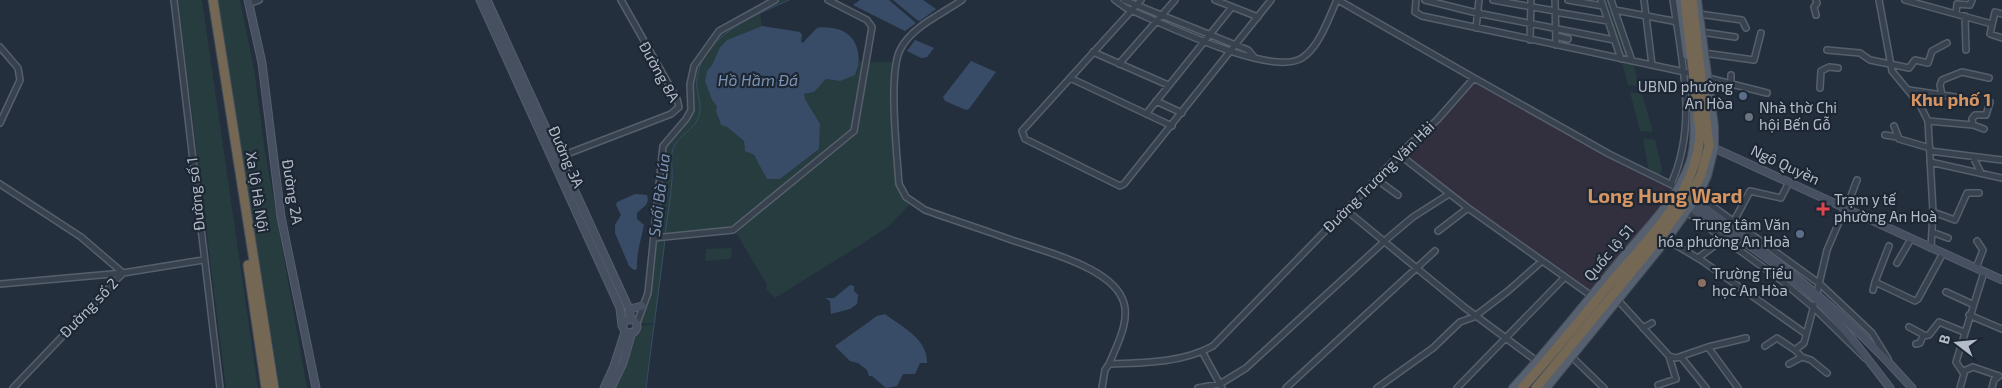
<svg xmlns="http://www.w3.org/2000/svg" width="2002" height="388" viewBox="0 0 2002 388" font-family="'Exo 2',sans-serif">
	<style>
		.medical { fill: #32303f }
		.green { fill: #263c3f }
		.water { fill: #394c67 }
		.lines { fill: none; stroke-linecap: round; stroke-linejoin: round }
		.stream { stroke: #394c67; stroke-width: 1 }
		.street-casing { stroke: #565f6c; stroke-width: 8 }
		.secondary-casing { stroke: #565f6c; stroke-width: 9 }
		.primary-casing { stroke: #414a57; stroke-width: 10 }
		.highway-casing { stroke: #434c59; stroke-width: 11 }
		.street { stroke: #38414e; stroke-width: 5 }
		.secondary { stroke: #465061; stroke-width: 7 }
		.primary { stroke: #56606e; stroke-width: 8 }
		.highway { stroke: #746855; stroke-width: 9 }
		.service-dot { fill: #5c6f8a; stroke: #1d2633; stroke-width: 2 }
		.worship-dot { fill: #6b7280; stroke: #1d2633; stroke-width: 2 }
		.health-dot { fill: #e0444e; stroke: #1d2633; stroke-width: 2 }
		.education-dot { fill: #8d6e63; stroke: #1d2633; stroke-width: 2 }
		.labels { text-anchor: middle; stroke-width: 4.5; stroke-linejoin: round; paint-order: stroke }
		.street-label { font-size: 15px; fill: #b4bcc9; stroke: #1d2633 }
		.poi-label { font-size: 15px; fill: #b4bcc9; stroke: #1d2633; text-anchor: start }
		.water-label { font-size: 16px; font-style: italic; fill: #7c92b1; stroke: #1d2633 }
		.quarter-label { font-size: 18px; font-weight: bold; fill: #d59563; stroke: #1d2633 }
		.district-label { font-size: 20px; font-weight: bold; fill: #d59563; stroke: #1d2633 }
	</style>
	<rect width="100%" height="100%" fill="#242f3e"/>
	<path class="medical" d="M1474 79 1675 187 1651 220 1590 293 1401 155Z"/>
	<path class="green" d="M178 0H202L258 388H226Z
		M217 0H240L254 69 265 151 307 388H280Z
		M777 0H789L760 13 762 26 727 40 720 47 712 65 707 71 705 81 712 100 717 105 718 120 744 141V148C756 158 760 161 765 176L780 179 819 149 820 124 805 99 804 94 812 93 826 79 837 81 857 73 858 61 865 62 855 131 868 62H895L896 174 905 198 911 203 890 225 865 242 775 298 766 289 767 285 735 231 666 236 655 323 640 324 639 321 647 300 664 146 691 114V84L696 66 719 31Z
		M1602 0H1610L1630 60 1622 58Z
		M1622 62 1634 65 1639 86 1628 85Z
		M1630 92 1642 94 1653 132 1640 131Z
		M1643 138 1655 140 1662 169 1659 177 1649 172Z
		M732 248 731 259 705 261 706 249Z
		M654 324 646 388H614L634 333 640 326Z"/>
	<path class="water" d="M860 0H889L916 23 905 31 853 5Z
		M893 0H923L936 9 920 21 917 20Z
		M762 26 800 32 802 35 801 42 803 43C807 38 812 33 816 29 820 26 827 28 832 28 856 31 864 54 855 75L840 81 826 79 814 92 804 94 805 99 820 124 819 149 780 179H767L754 155 745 151 744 141 727 127 721 125 716 111 717 106 712 100 705 81 707 71 712 65 720 47 727 40Z
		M915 40 934 48 927 57 921 58 907 51Z
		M971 61 996 72 969 109 966 110 945 101 943 97Z
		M635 194 647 195C650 205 643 207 637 213V219L644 225C641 240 636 254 637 269L634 270 629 266 615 233V225L621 215 616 205 617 202Z
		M850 285 854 286V291L858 295 857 304 850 309 831 314 830 301 825 298H834Z
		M885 314C902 327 928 339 927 363H920L915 374H903L897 386 886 388 872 376H869L867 370 858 363 850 361 835 346 877 316Z"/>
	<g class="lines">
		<path class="stream" d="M665 236C667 217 671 198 672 179 673 169 670 158 673 149 678 135 695 130 699 116 703 104 695 91 697 78 703 35 754 16 789 0
			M646 388 665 240"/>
		<g class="street-casing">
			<path id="street" d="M174 0 220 388
				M962 0C942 14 911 27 900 50 888 74 897 154 899 184L906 197 925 210C953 220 981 229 1009 239 1040 250 1108 266 1122 298 1132 318 1117 345 1109 364
				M1115 0 1126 8C1160 22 1271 78 1302 58 1320 46 1328 19 1337 0
				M1124 0 1248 50 1254 57
				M1141 0 1022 131 1025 139 1120 186 1124 184 1271 0
				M1215 0 1258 17
				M1338 0 1474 78
				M1416 0 1415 12 1422 16 1694 74
				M1425 0 1477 13 1614 40
				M1493 0 1555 11
				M1555 0 1556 45
				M1568 0 1603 6
				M1601 0 1621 59
				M1611 0 1632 61
				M1644 0 1652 65
				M1816 0 1817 3 1814 7 1816 15
				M1879 0 1892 71 1920 105 1928 121 1933 212 1931 248
				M1905 0 1992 24
				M249 4 259 0
				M1615 10 1678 22
				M1555 12 1608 21
				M1956 13 1957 4 1970 5 1972 0
				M1699 14 1742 20 1746 28
				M2002 14 1995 12 1990 34 2002 38
				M1965 16 1966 50
				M1476 28 1479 0
				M1701 32 1735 37
				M1556 36 1568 39
				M1530 40 1531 0
				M0 47 18 68 20 80 0 123
				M1827 50 1860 53 1870 60 1890 64
				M1093 52 1168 85
				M1704 53 1754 60 1761 33
				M1119 64 1175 0
				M1890 64 1909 68 1915 60 1928 63 1932 51 1947 43
				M1731 75V84
				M1070 78 1172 126
				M1708 78 1767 93
				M1820 88 1821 71 1829 67 1838 68
				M1909 90 1962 98
				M1942 95 1940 85 1942 80 1962 72 1989 78
				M1156 101 1182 113
				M1146 114 1232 7
				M1928 121 1973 125 1984 129
				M1973 125 1972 119 1975 115H1986L1990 102
				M1894 126 1899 139 1930 148
				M1885 135 1897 137
				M1930 151 2002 160
				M1400 155 1468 208 1593 297
				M559 157 671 114 679 107 677 99 621 0
				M1973 157 1981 173
				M1930 162 2002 178
				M1376 179 1398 195
				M0 184 81 237 123 273 13 388
				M1671 184C1698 125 1682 61 1673 0
				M1697 195 1820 284 1872 333 1888 359
				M1846 209 1857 180
				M1346 210 1464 307 1538 362
				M1684 210 1782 281 1813 307 1865 358
				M1933 212 1955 220 1967 193H1979
				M1734 221 1750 191 1781 198 1789 182
				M1438 231 1468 208
				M1932 232 1948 238
				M654 238 733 230 854 131 872 27 867 20 828 0
				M1664 238 1701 260 1806 334
				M1889 246 1875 282 1915 301 1918 299 1943 253
				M1698 258 1725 238
				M1897 263 1911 239
				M1976 268 1983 250 1977 241
				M0 284 123 273 203 260
				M1873 290 1875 282
				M1946 292 1972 304
				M1816 297 1827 250 1845 208
				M1617 299 1669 356 1676 358 1708 347 1738 388
				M1969 315 2002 329
				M637 323 648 293 663 146 686 119 691 110 690 84 694 66 719 31 775 0
				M1909 327 1924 335
				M1643 328 1652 323
				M1916 344 1920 343 1923 336 1929 335 1939 322 1964 332
				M1765 346 1777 338 1795 350 1804 343 1814 305
				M1708 347 1746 338
				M1203 353 1222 388
				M1572 357 1604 388
				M1681 357 1706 388
				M1802 357 1811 360 1827 373
				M1789 364 1802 357 1795 350
				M1964 371 1973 367 1999 376
				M1658 385 1676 379 1669 356
				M1102 388 1105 370 1109 364C1143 363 1182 363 1213 346L1410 144 1437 120 1474 78 1609 154 1678 188
				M1198 388 1220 384 1246 368 1388 238 1413 217 1449 194
				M1286 388 1435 251
				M1377 388 1433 348 1460 322 1474 317 1508 291 1542 261
				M1457 388 1565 277
				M1960 388 1964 374 1956 362 1984 272
				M1992 388 1994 380 1999 376"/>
		</g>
		<g class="secondary-casing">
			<path id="secondary" d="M248 0 262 63 281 217 316 388
				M480 0 620 308 622 326
				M487 0 630 311V320
				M1714 148 2002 280
				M1691 199C1773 256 1846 313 1912 388
				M1685 204C1731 233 1778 262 1817 300 1844 327 1867 358 1890 388
				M630 309 642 306
				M623 326a7 7 0 1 1 14 0a7 7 0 1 1-14 0Z
				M604 388 614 366 625 332
				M611 388 623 363 632 332"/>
		</g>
		<g class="primary-casing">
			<path id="primary" d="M1680 0 1687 55
				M1513 388C1550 348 1584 305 1619 262 1644 231 1676 202 1690 163 1695 148 1695 130 1694 114
				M1546 388 1667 239 1699 194 1707 176 1714 148V126L1697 0"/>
		</g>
		<g class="highway-casing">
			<path id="highway" d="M213 0 274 388
				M248 265 266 388
				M1522 388C1552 355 1580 320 1608 286 1646 241 1699 193 1700 131L1685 0
				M1536 388 1661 236 1691 195 1701 175 1709 146 1692 0"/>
		</g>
		<use href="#street" class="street"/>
		<use href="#secondary" class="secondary"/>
		<use href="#primary" class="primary"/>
		<use href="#highway" class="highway"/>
	</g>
	<g class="service-dot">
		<circle cx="1743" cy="96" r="5"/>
		<circle cx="1800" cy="234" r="5"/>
	</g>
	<circle class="worship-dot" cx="1749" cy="117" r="5"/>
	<path class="health-dot" d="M1820.5 201.5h5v5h5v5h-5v5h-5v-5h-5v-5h5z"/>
	<circle class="education-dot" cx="1702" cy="283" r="5"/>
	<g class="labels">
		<g class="street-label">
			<text transform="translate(659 72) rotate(61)" y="5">Đường 8A</text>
			<text transform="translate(566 157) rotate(66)" y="5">Đường 3A</text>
			<text transform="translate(1785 165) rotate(25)" y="5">Ngô Quyền</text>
			<text transform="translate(1379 177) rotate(-45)" y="5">Đường Trương Văn Hải</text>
			<text transform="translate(257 192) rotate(81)" y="5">Xa lộ Hà Nội</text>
			<text transform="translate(292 192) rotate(81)" y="5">Đường 2A</text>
			<text transform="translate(196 194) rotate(-96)" y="5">Đường số 1</text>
			<text transform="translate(1609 253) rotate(-50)" y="5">Quốc lộ 51</text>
			<text transform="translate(89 308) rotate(-46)" y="5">Đường số 2</text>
		</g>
		<g class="poi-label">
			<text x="1733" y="92" text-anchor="end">UBND phường<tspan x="1733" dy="17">An Hòa</tspan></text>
			<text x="1759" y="113">Nhà thờ Chi<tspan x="1759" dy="17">hội Bến Gỗ</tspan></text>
			<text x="1834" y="205">Trạm y tế<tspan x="1834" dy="17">phường An Hoà</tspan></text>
			<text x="1790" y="230" text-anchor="end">Trung tâm Văn<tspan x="1790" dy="17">hóa phường An Hoà</tspan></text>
			<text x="1712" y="279">Trường Tiểu<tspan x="1712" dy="17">học An Hòa</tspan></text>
		</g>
		<g class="water-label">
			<text x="758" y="86">Hồ Hầm Đá</text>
			<text transform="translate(659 195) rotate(-83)" y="6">Suối Bà Lúa</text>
		</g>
		<g class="quarter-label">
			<text x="1951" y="106">Khu phố 1</text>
		</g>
		<g class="district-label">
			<text x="1665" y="203">Long Hung Ward</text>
		</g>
	</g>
	<g transform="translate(1957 343) rotate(286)" stroke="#1d2633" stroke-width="4" paint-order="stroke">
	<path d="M0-4L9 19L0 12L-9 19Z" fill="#b4bcc9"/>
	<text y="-8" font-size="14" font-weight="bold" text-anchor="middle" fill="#b4bcc9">B</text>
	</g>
</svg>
